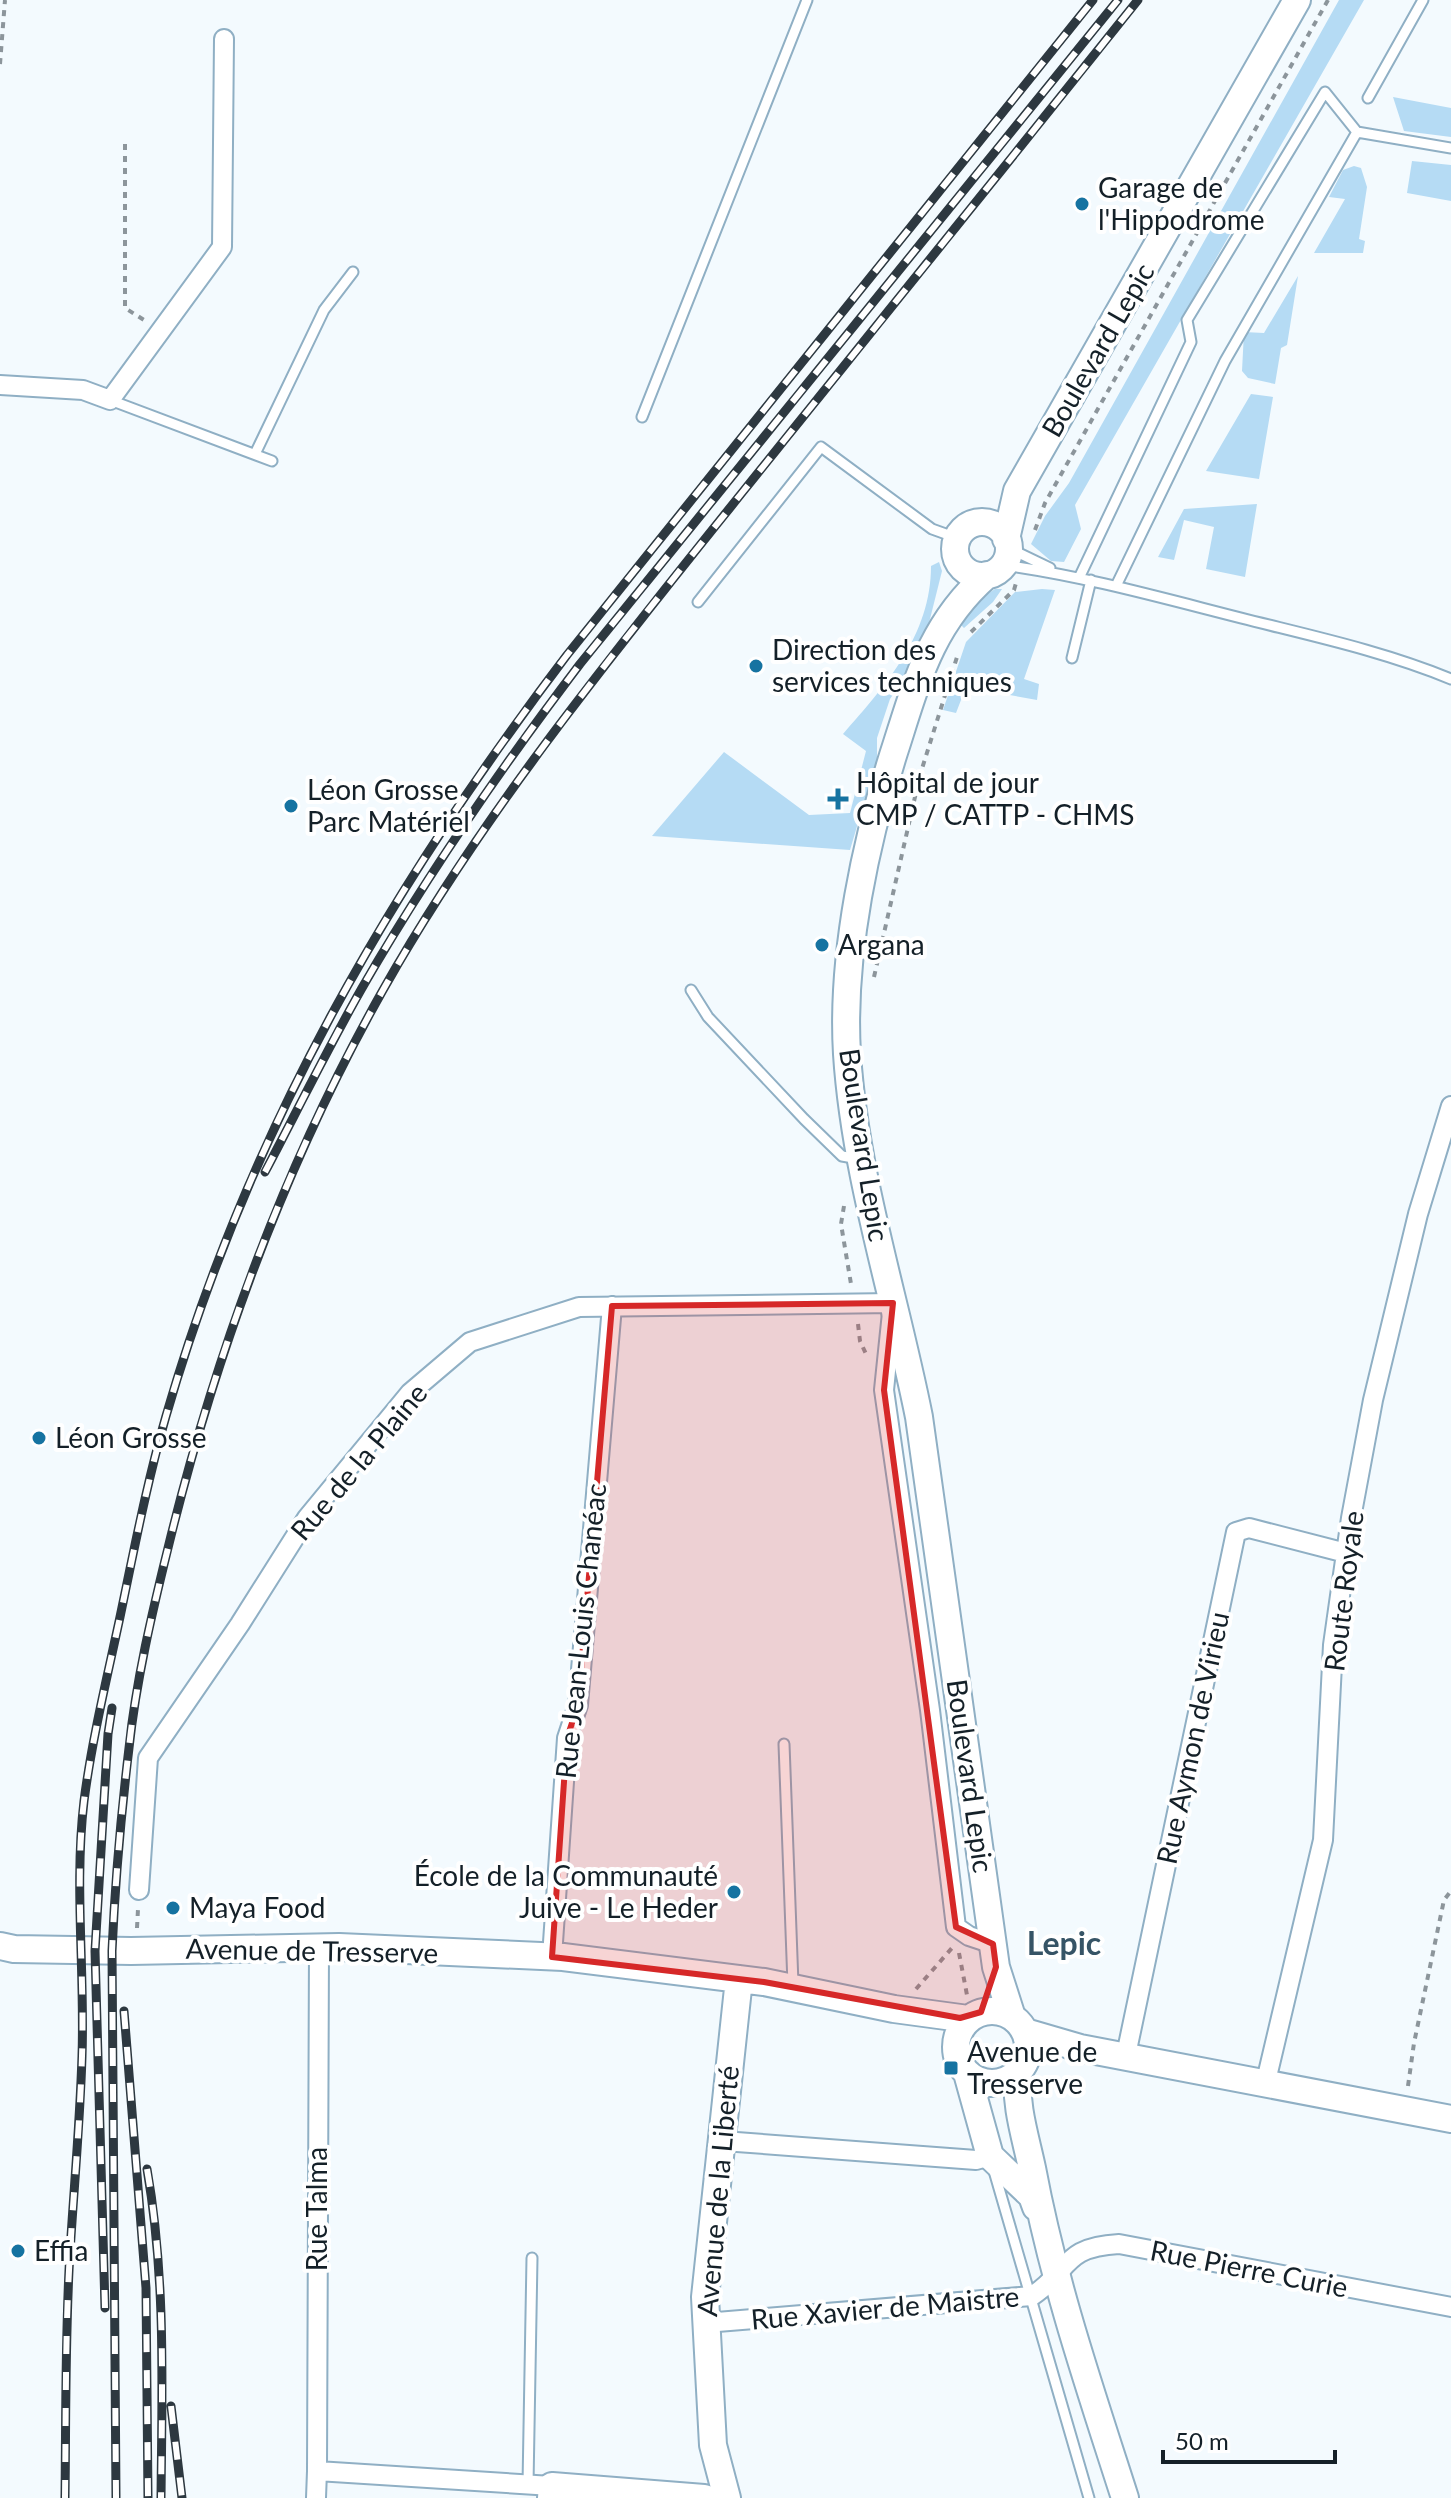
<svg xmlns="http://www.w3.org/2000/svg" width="1451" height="2498" viewBox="0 0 1451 2498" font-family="Lato,sans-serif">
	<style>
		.green { fill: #b5dbf4 }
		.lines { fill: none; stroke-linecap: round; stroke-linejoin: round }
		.lane-casing { stroke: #8fafc4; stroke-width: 13 }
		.street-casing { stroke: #8fafc4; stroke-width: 22 }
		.secondary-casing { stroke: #8fafc4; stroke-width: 30 }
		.path { stroke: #8c959b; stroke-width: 4; stroke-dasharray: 6 6; stroke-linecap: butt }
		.lane { stroke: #fff; stroke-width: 9 }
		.street { stroke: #fff; stroke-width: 18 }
		.secondary { stroke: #fff; stroke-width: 26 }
		.rail-casing { stroke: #2d3840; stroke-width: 9 }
		.rail { stroke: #fff; stroke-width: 6; stroke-dasharray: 18; stroke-linecap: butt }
		.marked { fill: #d62828; fill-opacity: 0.2; stroke: #d62828; stroke-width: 6; stroke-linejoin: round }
		.poi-dot { fill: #1673a1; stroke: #fff; stroke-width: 3 }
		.labels { text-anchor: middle; stroke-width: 8; stroke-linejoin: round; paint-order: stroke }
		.poi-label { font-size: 28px; fill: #142028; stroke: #fff; text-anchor: start }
		.street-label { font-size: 28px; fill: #142028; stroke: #fff }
		.quarter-label { font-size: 32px; font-weight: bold; fill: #365466; stroke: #fff }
	</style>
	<rect width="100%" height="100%" fill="#f3fafe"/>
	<path class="green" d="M1339 0H1364L1075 505 1081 529 1064 562 1051 561 1031 544 1045 516 1069 483Z
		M1393 97 1451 108V137L1404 131Z
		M1412 161 1451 165V201L1407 193Z
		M1354 166 1361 168 1367 187 1359 239 1365 241 1363 253H1314L1345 199 1329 197 1343 170Z
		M1298 276 1287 345 1281 348 1275 384 1248 378 1242 371 1244 332 1264 333Z
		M1251 394 1273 397 1259 479 1206 471Z
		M1257 504 1245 577 1206 569 1214 527 1184 520 1174 560 1158 557 1184 509Z
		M939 562 942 571 927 631 909 671 890 699 877 738V759L850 850 652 836 724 752 809 815 850 813 866 751 843 734C886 685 931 635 931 566Z
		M995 589H1002L993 602 964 628 959 623 978 600Z
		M1042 589 1055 590 1024 679 1039 684 1037 700 966 687 956 713 943 710 966 642 1015 592Z"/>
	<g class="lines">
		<g class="lane-casing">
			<path id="lane" d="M1368 98 1423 0
				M110 400 272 461
				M642 417 807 0
				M255 454 324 310 353 272
				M1008 548 1050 568
				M1003 565C1084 576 1162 598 1241 618 1312 636 1383 651 1451 679
				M1079 578 1191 342 1187 320 1325 92 1357 132 1451 148
				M1116 586 1225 361 1357 132
				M698 602 821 447 932 529 957 538
				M1072 658 1091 580
				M691 990 708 1017 804 1119 842 1156 859 1159
				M784 1744 793 1984
				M994 2171 1089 2498
				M528 2485 532 2258"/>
		</g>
		<g class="street-casing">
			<path id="street" d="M0 385 83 390 110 400 222 247 224 39
				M139 1890 148 1758 240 1624 307 1518 410 1393 470 1342 579 1307 893 1303 884 1390 930 1710 956 1927 969 1936 993 1944
				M319 1947 317 2471 552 2486
				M552 1957 567 1738 578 1705 612 1306
				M1126 2055 1236 1532 1249 1528 1346 1553
				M1266 2081 1323 1840 1333 1645 1351 1518 1373 1400 1418 1214 1451 1106
				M723 2141 976 2160 990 2156
				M705 2323 1032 2296C1071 2270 1062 2247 1119 2244L1451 2307
				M316 2498 317 2471"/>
		</g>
		<g class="secondary-casing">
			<path id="secondary" d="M955 549a27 27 0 1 1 54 0a27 27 0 1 1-54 0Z
				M1006 539 1017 491 1297 0
				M987 575C933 622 918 677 897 743 866 838 841 954 847 1054 855 1177 895 1296 919 1417L996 1967 1012 2017
				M0 1946 14 1949 131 1951 339 1947 563 1957 764 1982 894 2009 968 2019
				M956 2047a36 36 0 1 1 72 0a36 36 0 1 1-72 0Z
				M1025 2032 1080 2048 1451 2119
				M1018 2072C1015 2106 1025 2135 1032 2168 1053 2281 1090 2389 1125 2498
				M967 2073 990 2156 1032 2196 1036 2207
				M551 2498 552 2486 704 2498
				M727 2498 713 2445 705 2297 739 1979"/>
		</g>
		<path class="path" d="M0 64 5 0
			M125 144V308L144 320
			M1035 530 1045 503 1328 0
			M971 632 1014 590 1016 583
			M874 977 920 775 957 657
			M844 1206 841 1224 851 1284
			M858 1324 860 1341 866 1354
			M137 1928 138 1909
			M959 1953 967 1995
			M916 1989 952 1948
			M1408 2086 1414 2043 1444 1900 1451 1891"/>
		<use href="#lane" class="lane"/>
		<use href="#street" class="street"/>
		<use href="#secondary" class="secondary"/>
		<g class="rail-casing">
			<path id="rail" d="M265 1172C297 1111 328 1048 362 988 427 875 501 768 580 664L1118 0
				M124 2011 146 2288 148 2498
				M147 2169C166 2278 162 2388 161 2498
				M105 2308 95 1951 108 1734 112 1708
				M171 2406 182 2498
				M65 2498C66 2416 65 2334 70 2252 74 2187 80 2122 82 2056 85 1971 74 1885 84 1801 92 1739 107 1678 120 1617 134 1550 147 1482 166 1416 248 1132 389 889 567 655L1093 0
				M116 2498 112 1951C115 1883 121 1815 129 1748 136 1681 152 1613 168 1548 216 1351 284 1166 383 990 484 811 613 654 741 494 873 330 1006 165 1138 0"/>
		</g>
		<use href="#rail" class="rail"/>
	</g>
	<path class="marked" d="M893 1303 884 1390 956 1927 993 1944 996 1967 981 2012 960 2018 764 1982 552 1957 567 1738 578 1705 612 1306Z"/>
	<g class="poi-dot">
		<circle cx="1082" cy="204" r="8"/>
		<circle cx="756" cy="666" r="8"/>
		<path d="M834 787h8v8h8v8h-8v8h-8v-8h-8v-8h8z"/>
		<circle cx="291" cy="806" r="8"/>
		<circle cx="822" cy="945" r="8"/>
		<circle cx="39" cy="1438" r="8"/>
		<circle cx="734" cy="1892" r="8"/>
		<circle cx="173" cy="1908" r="8"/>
		<rect x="943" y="2060" width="16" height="16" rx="4"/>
		<circle cx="18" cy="2251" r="8"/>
	</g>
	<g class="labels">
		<g class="poi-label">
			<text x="1098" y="198">Garage de<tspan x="1098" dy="32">l'Hippodrome</tspan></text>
			<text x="772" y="660">Direction des<tspan x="772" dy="32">services techniques</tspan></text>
			<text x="856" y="793">Hôpital de jour<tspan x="856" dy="32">CMP / CATTP - CHMS</tspan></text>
			<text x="307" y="800">Léon Grosse<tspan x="307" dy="32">Parc Matériel</tspan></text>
			<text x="838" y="955">Argana</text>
			<text x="55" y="1448">Léon Grosse</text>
			<text x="718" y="1886" text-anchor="end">École de la Communauté<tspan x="718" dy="32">Juive - Le Heder</tspan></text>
			<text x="189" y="1918">Maya Food</text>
			<text x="967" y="2062">Avenue de<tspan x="967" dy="32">Tresserve</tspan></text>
			<text x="34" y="2261">Effia</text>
		</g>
		<g class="street-label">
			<text transform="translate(1098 350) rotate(-60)" y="10">Boulevard Lepic</text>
			<text transform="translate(864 1145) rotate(81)" y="10">Boulevard Lepic</text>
			<text transform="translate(359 1462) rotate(-50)" y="10">Rue de la Plaine</text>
			<text transform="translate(1344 1591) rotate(-83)" y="10">Route Royale</text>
			<text transform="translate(581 1631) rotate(-84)" y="10">Rue Jean-Louis Chanéac</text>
			<text transform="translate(1193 1738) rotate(-78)" y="10">Rue Aymon de Virieu</text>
			<text transform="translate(970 1776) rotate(82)" y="10">Boulevard Lepic</text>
			<text transform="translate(312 1951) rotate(1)" y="10">Avenue de Tresserve</text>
			<text transform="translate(718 2191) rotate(-85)" y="10">Avenue de la Liberté</text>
			<text transform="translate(317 2209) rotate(-90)" y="10">Rue Talma</text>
			<text transform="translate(1249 2269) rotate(11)" y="10">Rue Pierre Curie</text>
			<text transform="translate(885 2308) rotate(-5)" y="10">Rue Xavier de Maistre</text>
		</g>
		<g class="quarter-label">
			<text x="1064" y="1955">Lepic</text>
		</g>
	</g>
	<path d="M1163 2450v12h172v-12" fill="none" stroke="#142028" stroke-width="4"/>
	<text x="1175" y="2450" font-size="24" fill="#142028" stroke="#ffffff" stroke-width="6" paint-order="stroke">50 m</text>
</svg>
